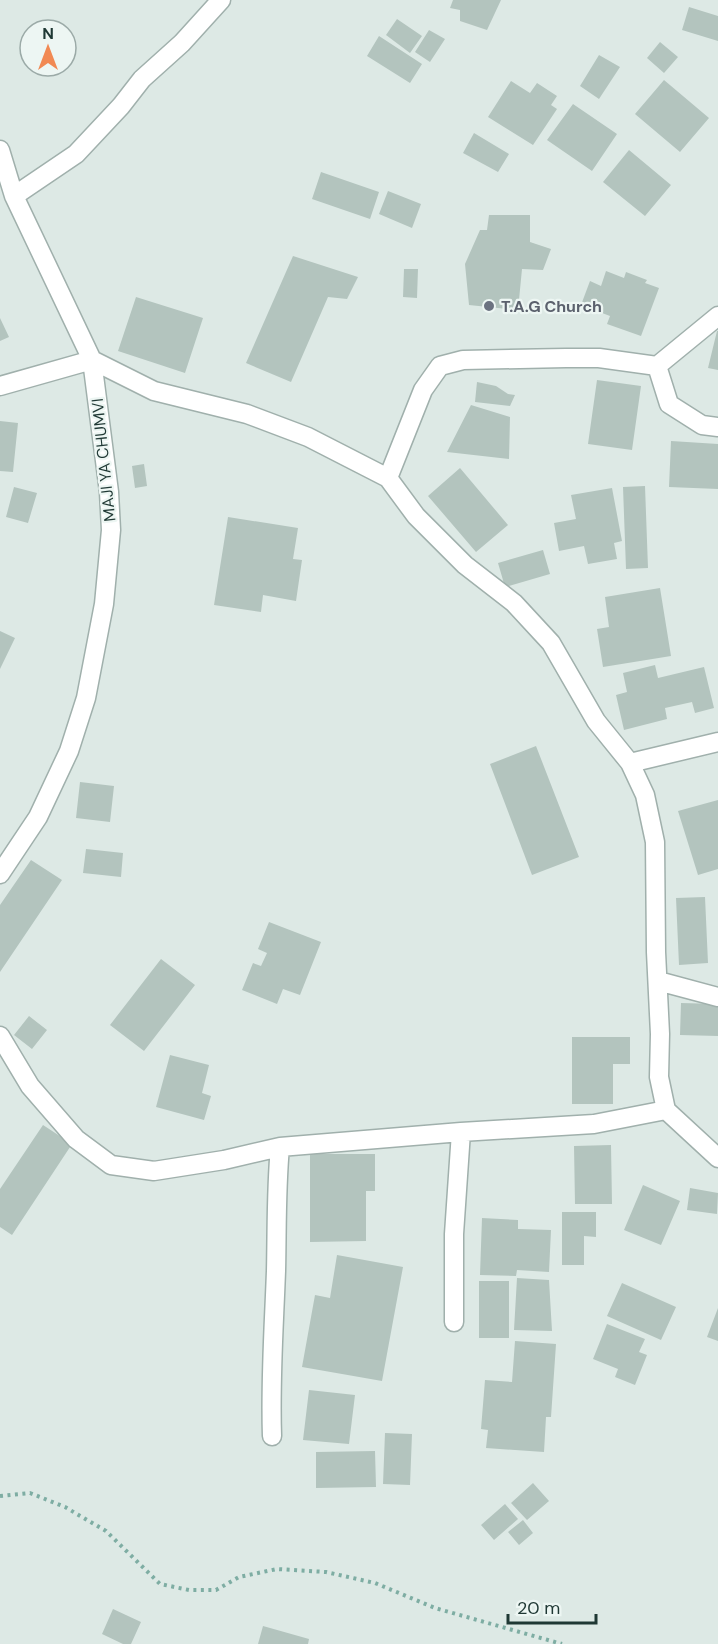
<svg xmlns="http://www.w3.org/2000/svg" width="718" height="1644" viewBox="0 0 718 1644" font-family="'DM Sans',sans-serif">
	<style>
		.building { fill: #b3c4be }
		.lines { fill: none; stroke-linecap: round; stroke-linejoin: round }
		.minor-casing { stroke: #a0b0ac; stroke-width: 21 }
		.path { stroke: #7eada3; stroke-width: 4; stroke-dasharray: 3 4.5; stroke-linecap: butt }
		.minor { stroke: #fff; stroke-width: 18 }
		.worship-dot { fill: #6b7280; stroke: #edf6f3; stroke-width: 2 }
		.labels { text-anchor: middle; stroke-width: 4.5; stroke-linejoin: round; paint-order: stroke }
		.worship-label { font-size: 16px; font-weight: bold; fill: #5b616d; stroke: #edf6f3; text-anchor: start }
		.street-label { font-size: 16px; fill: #1f3834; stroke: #edf6f3 }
	</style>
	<rect width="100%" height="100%" fill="#dde9e5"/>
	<path class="building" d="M453 0H501L487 30 460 21V10L450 8Z
		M689 7 718 16V41L682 30Z
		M397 19 422 36 410 53 386 35Z
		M429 30 445 39 430 62 415 52Z
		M379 36 422 64 410 83 367 56Z
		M660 42 678 57 664 73 647 58Z
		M599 55 620 67 599 99 580 86Z
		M664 80 709 118 680 152 635 114Z
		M511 81 530 93 537 83 557 96 551 105 557 109 533 145 488 117Z
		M573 104 617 134 592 171 547 140Z
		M474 133 509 154 498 172 463 153Z
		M629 150 671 185 645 216 603 182Z
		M321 172 379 192 370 219 312 199Z
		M388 191 421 204 412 228 379 214Z
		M489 215H530V242L551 249 543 270 522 269 518 310 469 305 465 264 480 230H487Z
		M293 256 358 277 347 299 328 297 291 382 246 363Z
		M404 269H418L417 298 403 297Z
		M606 271 624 278 626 272 647 280 645 283 659 288 641 336 607 324 610 316 581 305 590 281 601 286Z
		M136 297 203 318 185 373 118 351Z
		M0 318 9 337 0 341Z
		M717 331H718V370L708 368Z
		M597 380 641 386 632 450 588 444Z
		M477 382 496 386 508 394 515 395 510 406 475 402Z
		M471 405 510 417 509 459 447 452Z
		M0 421 18 423 13 472 0 471Z
		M671 441 718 444V489L669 487Z
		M144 464 147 486 135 488 132 466Z
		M460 468 508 525 476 552 428 496Z
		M645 486 648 568 626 569 623 487Z
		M14 487 37 493 28 523 6 517Z
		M612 488 622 541 614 543 617 559 588 564 584 546 559 551 554 523 576 519 571 495Z
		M228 517 298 528 293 559 302 560 296 601 263 595 261 612 214 605Z
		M543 550 550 574 505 587 498 563Z
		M660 588 671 656 603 667 597 629 609 627 605 597Z
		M0 631 15 638 0 669Z
		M655 665 658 678 704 667 714 708 695 713 692 702 665 708 667 719 624 730 616 695 627 692 623 673Z
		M536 746 579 857 532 875 490 764Z
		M80 782 114 786 110 822 76 818Z
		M718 800V869L698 875 678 811Z
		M86 849 123 853 121 877 83 873Z
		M31 860 62 880 0 972V905Z
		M705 897 708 963 679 965 676 898Z
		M269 922 321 942 300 995 283 989 277 1004 242 990 253 963 261 966 267 953 258 949Z
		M161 959 195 985 144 1051 110 1025Z
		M681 1003 718 1004V1036L680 1035Z
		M29 1016 47 1030 32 1049 14 1035Z
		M572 1037H630V1064H613V1104H572Z
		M170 1055 209 1065 202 1093 211 1096 204 1120 156 1107Z
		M43 1125 72 1144 12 1235 0 1227V1189Z
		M611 1145 612 1204H575L574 1146Z
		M310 1154H375V1191H366V1241L310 1242Z
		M643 1185 680 1201 661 1245 624 1230Z
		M690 1188 718 1193 717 1214 687 1210Z
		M562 1212H596V1237L584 1236V1265H562Z
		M482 1218 518 1220V1229L551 1230 549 1272 517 1270 516 1276 480 1275Z
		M337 1255 403 1267 382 1381 302 1367 315 1295 330 1298Z
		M517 1278 549 1280 552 1331 514 1330Z
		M479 1281H509V1338H479Z
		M622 1283 676 1307 661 1340 607 1316Z
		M718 1308V1341L707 1337Z
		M607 1324 645 1339 639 1352 647 1355 635 1385 615 1377 618 1369 593 1359Z
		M515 1341 556 1344 551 1417H546L544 1452 486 1448 488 1430 481 1429 485 1380 512 1382Z
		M309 1390 355 1395 349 1444 303 1440Z
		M385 1433 412 1434 410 1485 383 1484Z
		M375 1451 376 1487 316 1488V1452Z
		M533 1483 549 1501 527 1520 511 1503Z
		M505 1504 518 1519 494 1540 481 1525Z
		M523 1520 533 1533 519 1545 508 1532Z
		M113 1609 141 1622 131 1644H123L102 1634Z
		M263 1626 309 1639 308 1644H258Z"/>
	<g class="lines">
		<g class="minor-casing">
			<path id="minor" d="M0 150 14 196 92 360 109 492 111 530 104 604 86 698 69 751 38 817 0 874
				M14 196 76 154 121 106 142 79 182 43 221 0
				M657 366 669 404 702 425 718 427
				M0 386 92 360 154 391 247 414 308 437 388 478 416 516 465 565 514 603 551 643 596 721 630 763 645 795 655 842 656 952 660 1034 659 1077 666 1110 718 1158
				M388 478 423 390 440 366 463 360 566 358H599L657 366 718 316
				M630 763 718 742
				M658 981 718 997
				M0 1036 30 1086 76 1139 111 1165 154 1171 224 1160 280 1147 461 1132 594 1124 666 1110
				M454 1322V1234L461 1132
				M272 1436C270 1380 274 1326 276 1271 277 1230 276 1189 280 1147"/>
		</g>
		<path class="path" d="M0 1496 30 1493 65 1507 106 1531 160 1584 189 1590H216L239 1577 277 1569 326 1572 375 1583 435 1608 562 1644"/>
		<use href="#minor" class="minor"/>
	</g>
	<circle class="worship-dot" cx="489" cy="306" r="6"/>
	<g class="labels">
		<g class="worship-label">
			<text x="501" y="312">T.A.G Church</text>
		</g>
		<g class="street-label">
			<text transform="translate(103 460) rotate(-96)" y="6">MAJI YA CHUMVI</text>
		</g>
	</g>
	<g transform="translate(48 48)"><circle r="28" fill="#edf6f3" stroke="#9baaa7" stroke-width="1.5"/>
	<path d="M0-4.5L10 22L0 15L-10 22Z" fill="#f18953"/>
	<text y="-9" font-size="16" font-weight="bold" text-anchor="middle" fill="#1f3834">N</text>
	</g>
	<path d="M508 1614v9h88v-9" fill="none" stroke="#1f3834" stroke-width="3"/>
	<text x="517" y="1614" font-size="18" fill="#1f3834" stroke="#edf6f3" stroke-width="4.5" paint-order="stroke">20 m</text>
</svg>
